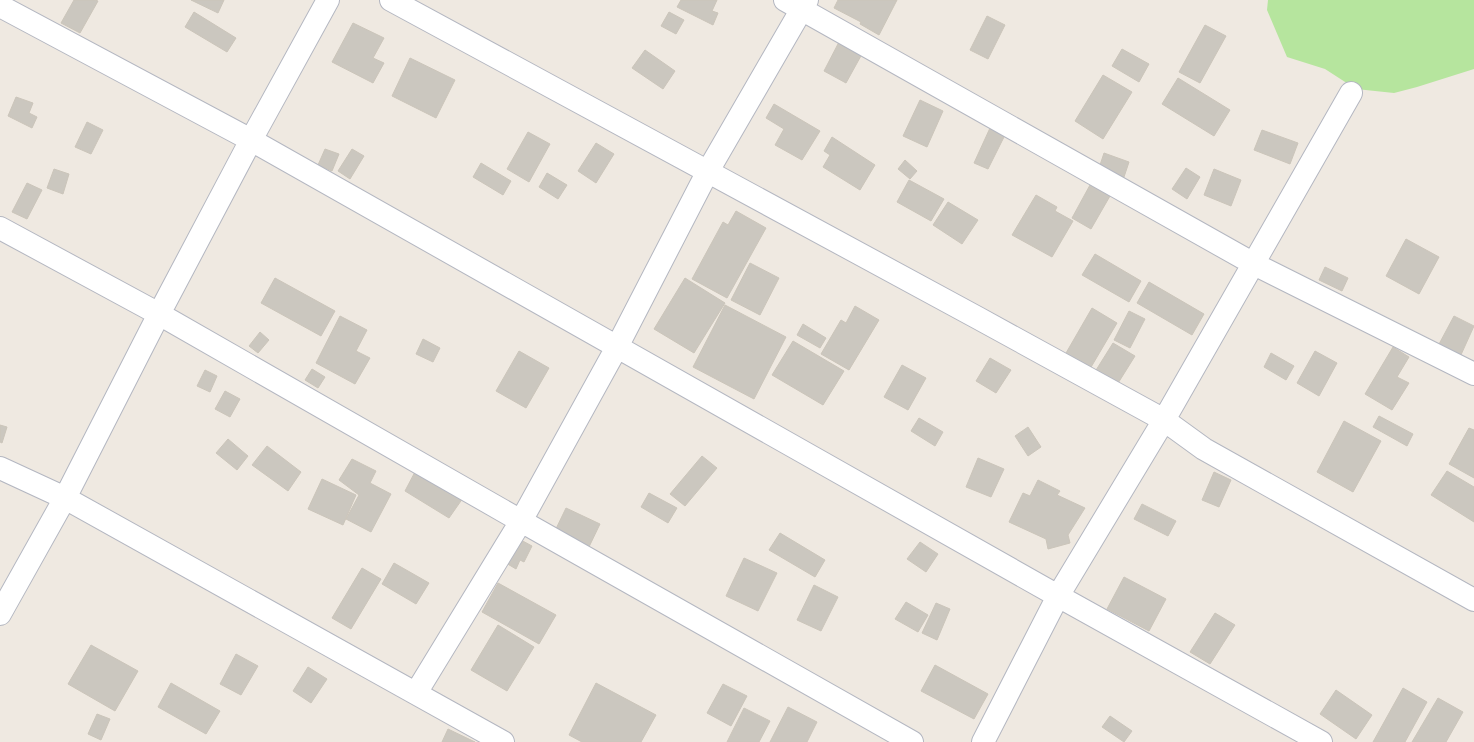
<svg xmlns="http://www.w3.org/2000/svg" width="1474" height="742" viewBox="0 0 1474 742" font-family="'Alegreya Sans',sans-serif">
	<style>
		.green { fill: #b6e59e }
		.building { fill: #cbc7bf; stroke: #cbc5ba }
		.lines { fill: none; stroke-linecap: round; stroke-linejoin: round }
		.minor-casing { stroke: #b4b7c1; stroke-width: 24 }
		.minor { stroke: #fff; stroke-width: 22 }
	</style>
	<rect width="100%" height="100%" fill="#efe9e1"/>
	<path class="green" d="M1268 0H1474V69L1417 87 1394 93 1356 89 1325 69 1287 57 1267 10Z"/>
	<path class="building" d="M74 0H95L98 1 80 33 61 23Z
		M191 0H224L218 13Z
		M681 0H717L712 11 718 13 713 25 677 7Z
		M838 0H897L879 35 860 24 861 22 834 8Z
		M194 12 236 38 227 52 185 27Z
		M669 12 684 20 676 34 661 26Z
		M987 16 1005 25 988 59 970 50Z
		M353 23 384 38 373 58 384 63 373 83 332 62Z
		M1205 25 1226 36 1200 83 1179 72Z
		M839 42 862 54 846 83 824 71Z
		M1122 49 1149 64 1139 82 1112 66Z
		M645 50 675 71 663 89 632 68Z
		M410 58 455 80 436 118 392 96Z
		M1103 75 1132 92 1103 139 1075 121Z
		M1178 78 1230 110 1214 136 1162 104Z
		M16 97 33 103 29 113 37 117 32 128 8 116Z
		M920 100 943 111 927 147 903 136Z
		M774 104 820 131 802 160 775 145 784 129 766 118Z
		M87 122 103 130 91 154 75 147Z
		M990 128 1005 135 988 169 974 163Z
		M1262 130 1298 143 1290 164 1254 150Z
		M528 132 550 144 529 182 507 169Z
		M832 137 875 165 860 190 823 167 830 155 824 151Z
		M596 143 614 154 596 183 578 171Z
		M325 149 339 154 332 171 318 165Z
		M352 149 364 156 350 179 338 171Z
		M1104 153 1129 162 1123 180 1098 171Z
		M905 160 917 171 910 179 898 169Z
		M481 163 511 181 503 195 473 177Z
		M1186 168 1200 177 1187 199 1172 189Z
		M54 169 69 174 63 194 47 188Z
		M1214 169 1241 180 1231 206 1204 195Z
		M547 173 567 185 558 199 539 187Z
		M909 180 944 199 931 221 897 202Z
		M27 183 42 190 27 219 12 212Z
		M1090 185 1110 196 1091 229 1072 218Z
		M1036 195 1057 207 1055 211 1073 221 1052 257 1012 235Z
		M948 202 978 220 962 244 933 225Z
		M736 211 766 228 727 298 692 279 723 222 728 225Z
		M1406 239 1439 257 1419 294 1386 276Z
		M1095 254 1141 281 1129 302 1082 275Z
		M750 263 779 278 760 315 731 300Z
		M1325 267 1348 278 1342 291 1319 280Z
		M275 278 335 311 321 336 261 303Z
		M685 278 725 303 694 353 654 329Z
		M1149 282 1204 314 1192 335 1137 303Z
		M725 305 786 337 754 399 693 367Z
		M855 306 879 320 849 370 821 354 841 320 846 323Z
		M1092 308 1117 323 1087 374 1062 360Z
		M1129 311 1145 319 1130 348 1114 340Z
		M340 316 367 330 356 351 370 358 355 384 316 363Z
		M1454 316 1474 326 1460 357 1438 346Z
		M803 324 826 338 820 348 797 335Z
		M260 332 269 340 258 353 249 346Z
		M423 339 440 348 433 362 416 354Z
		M793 341 844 371 823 405 772 375Z
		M1113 343 1135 356 1115 388 1093 375Z
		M1393 347 1409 357 1397 377 1409 383 1392 410 1365 394Z
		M519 351 549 368 526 408 496 391Z
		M1315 351 1337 363 1319 396 1297 383Z
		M1271 353 1294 366 1286 380 1264 367Z
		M990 358 1011 370 996 393 976 381Z
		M902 365 926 378 908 410 884 397Z
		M312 369 325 377 318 388 305 380Z
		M205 370 217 376 210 392 197 386Z
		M225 391 240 399 230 417 215 409Z
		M1379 416 1413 434 1407 446 1373 427Z
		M919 418 943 432 935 446 911 431Z
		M1344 421 1381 441 1353 492 1317 472Z
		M0 425 7 427 2 443 0 442Z
		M1028 427 1041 447 1028 456 1015 436Z
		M1469 428 1474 430V478L1449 464Z
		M228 439 248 456 237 470 216 453Z
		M267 446 301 472 288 491 252 465Z
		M702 456 717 468 685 506 670 494Z
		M978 458 1004 469 991 497 966 487Z
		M352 459 376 471 370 483 391 494 371 532 346 519 359 495 339 480Z
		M416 470 463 498 449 518 405 491Z
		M1447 471 1474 487V522L1431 495Z
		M1214 472 1231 480 1219 507 1202 500Z
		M322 479 356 495 343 525 308 509Z
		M1038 480 1060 491 1057 495 1085 508 1068 535 1070 543 1048 549 1046 539 1009 522 1023 493 1030 496Z
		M649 493 677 508 668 523 641 507Z
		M1142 504 1176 521 1168 536 1134 519Z
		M566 508 600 524 587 551 553 535Z
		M780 533 825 560 815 577 769 550Z
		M519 539 532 546 524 562 520 560 516 569 506 563Z
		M920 542 938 554 926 572 907 559Z
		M744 558 777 573 758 611 726 596Z
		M394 563 429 583 416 604 382 584Z
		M362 568 381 579 351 629 332 618Z
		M1124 577 1166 599 1149 631 1107 609Z
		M498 583 556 615 539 644 482 612Z
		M814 585 838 597 821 631 797 620Z
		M906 602 928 615 918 632 895 619Z
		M936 603 950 609 937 640 922 633Z
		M1215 613 1235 625 1210 664 1190 652Z
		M498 625 534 647 507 691 471 670Z
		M91 645 138 671 115 711 68 684Z
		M236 654 258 666 241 695 220 684Z
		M935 665 988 694 974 719 921 691Z
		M308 667 327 679 311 703 293 691Z
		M171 683 220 711 206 734 158 707Z
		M596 683 656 715 641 742H582L569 735Z
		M723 684 747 696 731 726 707 713Z
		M1403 688 1427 702 1405 742H1373Z
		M1336 690 1372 715 1356 739 1320 714Z
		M1438 698 1463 712 1446 742H1412Z
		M788 707 817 722 807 742H770Z
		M744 708 770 721 759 742H727Z
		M97 714 110 719 101 740 88 734Z
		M1110 716 1132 731 1124 742 1102 727Z
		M448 729 475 742H442Z"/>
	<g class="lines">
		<g class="minor-casing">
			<path id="minor" d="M391 0 978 318 1164 420 1204 449 1474 600
				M785 0 1254 264 1474 374
				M0 6 251 140 1058 596 1321 742
				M0 228 159 314 521 521 912 742
				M0 468 65 498 159 314 251 140 328 0
				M0 614 65 498 503 742
				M416 693 521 521 617 347 708 171 807 0
				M983 742 1058 596 1164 420 1351 93"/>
		</g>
		<use href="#minor" class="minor"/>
	</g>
</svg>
